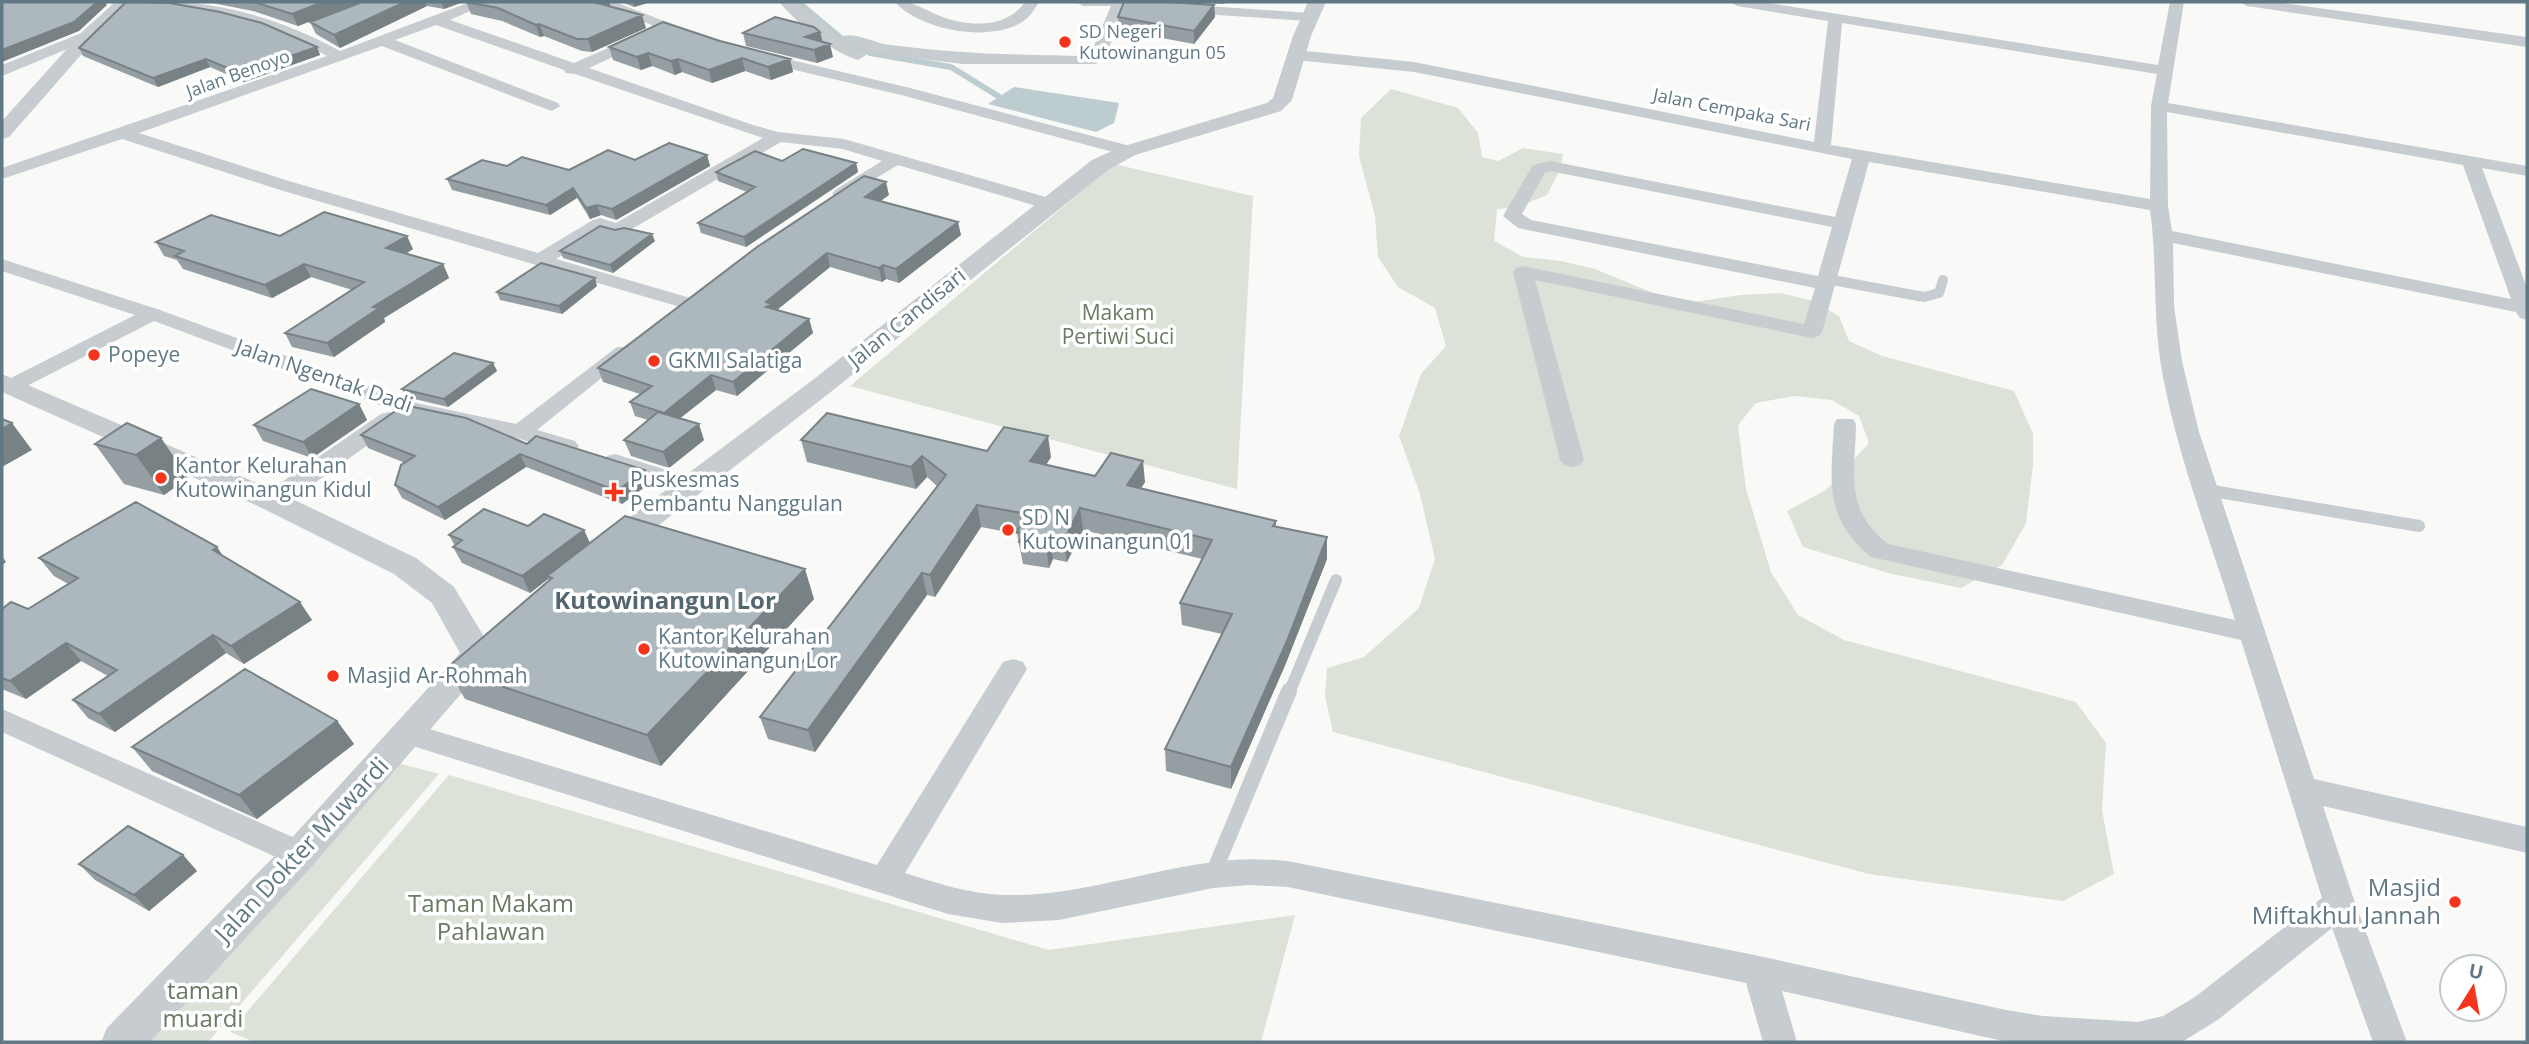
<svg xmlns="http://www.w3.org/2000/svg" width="2529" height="1044" viewBox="0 0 2529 1044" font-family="'Open Sans',sans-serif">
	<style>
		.green { fill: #dce2d7 }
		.water { fill: #bdcccf }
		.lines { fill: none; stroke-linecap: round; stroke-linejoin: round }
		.stream { stroke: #bdcccf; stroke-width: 6 }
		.service-far2 { stroke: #c6cccf; stroke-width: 10 }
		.service-far1 { stroke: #c6cccf; stroke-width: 12 }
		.service { stroke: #c6cccf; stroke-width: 16 }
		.minor { fill: #c6cccf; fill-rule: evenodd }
		.tertiary { fill: #c6cccf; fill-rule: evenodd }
		.wall { fill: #949ea3 }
		.shaded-wall { fill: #788184 }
		.building { fill: #acb8bd; stroke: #788184; stroke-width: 2 }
		.poi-dot { fill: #f5351b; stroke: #fff; stroke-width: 2.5 }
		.labels { text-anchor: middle; stroke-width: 7; stroke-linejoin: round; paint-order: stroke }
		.far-poi-label { font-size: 18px; fill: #617985; stroke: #fff; text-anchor: start }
		.far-street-label { font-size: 18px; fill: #617985; stroke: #fff }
		.park-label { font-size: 21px; fill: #697b61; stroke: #fff }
		.street-label { font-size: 21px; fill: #617985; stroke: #fff }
		.poi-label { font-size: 21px; fill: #617985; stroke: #fff; text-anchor: start }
		.quarter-label { font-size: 24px; font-weight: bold; fill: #54666f; stroke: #fff }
		.near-street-label { font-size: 24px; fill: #617985; stroke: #fff }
		.near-poi-label { font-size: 24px; fill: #617985; stroke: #fff; text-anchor: end }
		.near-park-label { font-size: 24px; fill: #697b61; stroke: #fff }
	</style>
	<rect width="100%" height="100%" fill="#f9f9f7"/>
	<path class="green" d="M1391 89 1458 108 1478 133 1482 157 1498 161 1523 148 1563 154 1560 170 1547 195 1518 207 1497 209 1494 241 1523 257 1561 261 1595 269 1680 304 1740 295 1781 293 1813 301 1839 316 1849 341 1882 356 2014 391 2033 434V465L2026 523 2002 565 1961 588 1892 574 1803 547 1787 511 1826 490 1869 443 1859 416 1832 400 1794 396 1756 403 1738 425 1746 489 1771 572 1798 615 1844 640 2076 702 2106 743 2102 810 2114 874 2063 901 1869 874 1333 732 1325 696 1327 668 1364 657 1419 608 1435 559 1420 494 1399 436 1421 374 1446 346 1435 308 1398 287 1378 257 1375 216 1359 156 1361 118Z
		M1114 164 1253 196 1237 489 850 386Z
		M391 761 439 774 208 1042H129Z
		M449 775 1049 950 1295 915 1261 1042H255L230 1032Z"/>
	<path class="water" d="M1014 87 1119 103 1114 123 1096 132 988 104Z"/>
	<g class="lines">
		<path class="stream" d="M798 2 848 44 870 53 951 67 998 96"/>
		<path class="service-far2" d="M1827 279 1924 297 1939 293 1943 280"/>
		<path class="service-far1" d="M2207 490 2419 526
			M1289 693 1336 580"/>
		<path class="service" d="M1213 874 1289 691"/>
		<path class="minor" d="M152 2C218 0 282 19 340 51L470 2H490L450 20 574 63 642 33 650 38 647 41 589 68 753 125 778 132 844 139 1056 200 1059 204 1050 210 898 165 841 199 832 194 835 190 882 161 843 149 781 142 625 233 618 235 602 231 556 259 694 299 697 303 694 307 687 309 280 190 122 139 2 179V168L327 56C274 26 219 13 159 6ZM436 25 564 70 566 73 575 74 763 138 616 223 600 218 593 220 538 253 292 182 139 133 382 46 546 109 552 111 560 106 558 103 395 40Z
			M596 2H615L695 33 698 36 690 41 685 39Z
			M779 2H795L842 40 844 36C857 32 876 44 891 45 958 54 1019 55 1087 56L1091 53 1111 6H1083L1076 2H1150L1310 13 1317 17 1310 21 1124 9 1106 56 1096 64H963L874 53 846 43 866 55 858 60C834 54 795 21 779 2Z
			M895 2C915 1 922 9 940 16 968 27 1006 29 1025 2H1039C1034 10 1030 17 1022 22 989 43 920 30 895 2Z
			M1730 2H1763L2158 65 2170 2H2184L2168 103 2527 166V176L2482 168 2527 288V320L2520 318 2516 312 2173 243 2174 306 2182 361 2199 432 2314 779 2527 827V853L2323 806 2355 903 2407 1042H2373L2332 928 2219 1019 2182 1042H2007L1782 991 1797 1042H1763L1746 983 1288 887 1249 885 1213 888 1059 920 1002 923 948 914 400 742 396 734 400 726 410 723 877 865 1003 662 1013 659 1023 662 1027 669 905 873C936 883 970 894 1004 895 1075 897 1143 871 1214 862 1238 858 1263 859 1288 861L1759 956 2006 1010 2043 1016 2138 1022 2163 1016 2195 997 2322 898 2241 640 1871 557C1823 517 1831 481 1834 424L1837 419H1853L1856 424C1855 475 1844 509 1888 544L2235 620C2209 536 2173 444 2160 359 2153 309 2157 259 2150 210L1869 162 1822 332 1819 336 1812 338 1535 280 1584 460 1580 465 1572 467 1564 465 1560 460 1513 272 1516 268 1523 266 1804 324 1815 288 1518 228 1503 216 1533 165 1550 161 1835 217 1852 159 1414 72 1296 60 1288 55 1296 50 1414 62 1814 142 1828 21 1737 6ZM1842 23 2157 74 2151 106 2150 199 1831 145ZM2167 112 2463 165 2511 299 2172 231 2168 206ZM1550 171 1832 227 1818 276 1531 220 1522 214 1544 174Z
			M2240 2H2276L2527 37V47L2247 6Z
			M89 30 94 32 97 35 94 38 2 76V65Z
			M758 52 910 88 1134 147 1137 151 1128 156 901 95 753 60 750 57 753 54Z
			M2 259 160 310 412 402 516 424 617 347H631L635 351 537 430 575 441 579 446 575 451 567 453 516 438 398 412 154 321 13 393 5 391 2 386 5 381 135 315 2 271Z
			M389 412 397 414 400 419 397 424 281 507 272 509 263 507 260 501 263 495 381 414Z
			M615 454 699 480 703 485 699 490 691 493 607 466 603 461 607 456Z
			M2 709 311 845 315 854 311 863 300 867 289 863 2 732Z"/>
		<path class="tertiary" d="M115 2H134L95 39 9 137 2 139V121L83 31Z
			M1308 2H1326L1311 36 1292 100 1281 111 1135 155 1108 170 832 391 624 552 613 555 602 552 598 545 602 538 814 379 1092 160 1121 147 1267 103 1273 98 1293 36Z
			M2 374 282 494 416 558 454 587 486 640 494 642 498 651 313 865 150 1042H101L107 1028 287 843 460 653 432 603 394 574 262 508 2 392Z"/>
	</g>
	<path class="wall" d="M207 2H360L298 26 253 11Z
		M362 2H463L444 9 427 6 340 48 316 34 310 22Z
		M466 2H609L611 7 646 28 592 52 582 51 544 36 540 37 502 21 471 14Z
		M621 2H651L634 7Z
		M1178 2H1226L1224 4Z
		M1214 5 1215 17 1194 44 1119 30 1118 17Z
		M820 32 823 42 833 57 817 63 746 46 743 33Z
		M720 41 790 59 793 72 771 80 745 71 712 83 682 72 675 75 652 66 641 70 613 60 609 47Z
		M317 47 320 55 244 82 210 67 158 87 83 56 79 48Z
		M707 155 710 166 616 220 601 215 590 219 577 198 550 215 452 190 447 179 507 166 569 170 635 160Z
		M782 161 856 163 858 172 746 247 701 233 698 223 747 192 718 181 716 172Z
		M889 195 880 201 961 235 899 283 886 279 882 282 830 267 777 310 809 319 813 333 737 396 716 390 680 418 704 440 669 468 631 456 624 440 648 420 635 416 630 402 640 394 603 382 598 368Z
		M615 230 655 241 613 273 563 258 560 251Z
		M280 236 413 249 406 254 443 264 449 278 384 318 385 322 334 357 292 347 285 333 352 290 311 277 272 298 183 269 177 260 164 256 156 242Z
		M597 286 562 314 500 300 497 292Z
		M493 363 497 371 448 407 406 397 402 389Z
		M359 404 367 420 312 458 263 441 254 425Z
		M361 435 527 444 650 483 622 504 526 467 445 520 402 498 395 485 405 463 368 448Z
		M161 438 188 478 164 495 124 484 95 444Z
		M801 440 987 451 1051 457 1046 465 1095 476 1145 482 1141 488 1276 521V527L1327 559 1286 663 1231 789 1166 771 1165 749 1222 634 1182 625 1180 603 1202 559 1083 530 1067 562 1053 559 1049 568 1023 564 1017 534 981 527 935 597 927 595 815 752 768 739 760 717 937 486 927 477 916 489 807 462Z
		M528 526 584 530 590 543 814 599 661 766 465 699 447 668 549 580 548 579 530 593 462 563 453 547 455 546 449 535Z
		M223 556 312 620 244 664 226 653 115 732 88 718 73 700 108 676 81 661 26 699 2 689V609H28L68 584 54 576 39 558Z
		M337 721 354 744 257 819 152 771 132 747Z
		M183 855 197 871 149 911 95 880 79 864Z"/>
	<path class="shaded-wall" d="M97 2H105L107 5 79 31 2 62V50Z
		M323 2H360L298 26 292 14Z
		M405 2H425L427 6 340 48 334 35Z
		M441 2H463L444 9Z
		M601 2H609L613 12 597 3Z
		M633 2H651L634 7Z
		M1214 5 1215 17 1194 44V31Z
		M642 15 646 28 592 52 588 39Z
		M539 24 544 36 540 37 536 25Z
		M820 32 823 45 805 37Z
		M830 44 833 57 817 63 814 50Z
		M317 47 320 55 244 82 240 73Z
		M648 53 652 66 641 70 637 57Z
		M742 58 745 71 712 83 709 70Z
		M206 59 210 67 158 87 153 78Z
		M678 59 682 72 675 75 671 61Z
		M790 59 793 72 771 80 768 67Z
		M707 155 710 166 616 220 612 209Z
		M856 163 858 172 746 247 744 237Z
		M886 182 889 195 868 210 865 197Z
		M573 188 577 198 550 215 546 205Z
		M597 205 601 215 590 219 586 208Z
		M958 222 961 235 899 283 896 269Z
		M652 234 655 241 613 273 610 265Z
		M407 236 413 249 393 261 386 248Z
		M827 253 830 267 773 313 770 321 766 302Z
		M304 264 311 277 272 298 265 285Z
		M443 264 449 278 384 318 385 322 334 357 327 343 373 307Z
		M883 265 886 279 882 282 879 268Z
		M595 278 597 286 562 314 559 306Z
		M809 319 813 333 737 396 733 382Z
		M493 363 497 371 448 407 444 399Z
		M711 375 716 390 669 427 664 413Z
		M359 404 367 420 312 458 303 442Z
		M12 423 32 450 2 467V429Z
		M699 424 704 440 669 468 663 452Z
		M1048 436 1051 457 1034 483 1030 461Z
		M161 438 188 478 164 495 136 455Z
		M520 454 526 467 445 520 438 507Z
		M922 456 927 477 916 489 911 467Z
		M1143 461 1145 482 1129 507 1127 485Z
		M645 470 650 483 622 504 617 491Z
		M977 505 981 527 935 597 930 575Z
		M1080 508 1083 530 1067 562 1064 540Z
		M584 530 591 546 547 576 548 579 530 593 522 576Z
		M1327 537V559L1286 663 1231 789V767Z
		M1050 538 1053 559 1049 568 1046 546Z
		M217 547 229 565 213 550Z
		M2 556 6 562 2 565Z
		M805 569 814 599 661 766 647 735Z
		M922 573 927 595 815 752 808 730Z
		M300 602 312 620 244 664 231 646Z
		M213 635 226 653 115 732 99 714Z
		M66 643 81 661 26 699 10 681Z
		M337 721 354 744 257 819 239 795Z
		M183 855 197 871 149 911 134 895Z"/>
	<path class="building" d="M2 2H97L74 22 2 50Z
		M126 2 170 3 220 12 262 23 317 47 240 73 206 59 153 78 79 48Z
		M254 2H323L292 14Z
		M362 2H405L334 35 310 22Z
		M466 2H601L597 3 642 15 588 39H577L539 24 536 25 498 8Z
		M1124 2H1168L1214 5 1194 31 1118 17Z
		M775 17 814 27 820 32 805 37 830 44 814 50 743 33Z
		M663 22 720 41 790 59 768 67 742 58 709 70 678 59 671 61 648 53 637 57 609 47Z
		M669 143 707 155 612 209 597 205 586 208 573 188 546 205 447 179 482 160 507 166 522 157 569 170 608 150 635 160Z
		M803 149 856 163 744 237 698 223 755 187 716 172 755 151 782 161Z
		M864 176 886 182 865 197 958 222 896 269 883 265 879 268 827 253 766 302 771 304 766 307 809 319 733 382 711 375 664 413 630 402 652 386 598 368 757 247Z
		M324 212 407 236 386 248 443 264 373 307 379 308 327 343 285 333 364 282 304 264 265 285 175 256 184 251 156 242 211 215 280 236Z
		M600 226 615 230 624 228 652 234 610 265 560 251Z
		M541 263 595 278 559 306 497 292Z
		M454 353 493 363 444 399 402 389Z
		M311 389 359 404 303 442 254 425Z
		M404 405 466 418 527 444 536 436 645 470 617 491 520 454 438 507 395 485 401 465 415 456 361 435Z
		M658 412 699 424 663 452 624 440Z
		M827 413 987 451 1004 427 1048 436 1030 461 1095 476 1111 453 1143 461 1127 485 1276 521 1273 526 1327 537 1287 641 1231 767 1165 749 1232 614 1180 603 1212 540 1080 508 1064 540 1050 538 1046 546 1019 542 1024 533 1017 532 1027 514 977 505 930 575 922 573 808 730 760 717 946 475 922 456 911 467 801 440Z
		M2 419 12 423 2 429Z
		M127 423 161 438 136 455 95 444Z
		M136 502 217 547 213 550 300 602 231 646 213 635 99 714 73 700 117 670 66 643 10 681 2 678V609L11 602 28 609 78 578 39 558Z
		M484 509 528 526 544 514 584 530 522 576 453 547 462 540 449 535Z
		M625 516 805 569 647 735 447 668 552 578 547 576Z
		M245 669 337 721 239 795 132 747Z
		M128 826 183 855 134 895 79 864Z"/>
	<g class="poi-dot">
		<circle cx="1065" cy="42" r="7"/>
		<circle cx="94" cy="355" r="7"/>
		<circle cx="654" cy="361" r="7"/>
		<circle cx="161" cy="478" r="7"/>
		<path d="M610.5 481.5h7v7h7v7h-7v7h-7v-7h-7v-7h7z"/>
		<circle cx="1008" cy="530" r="7"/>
		<circle cx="644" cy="649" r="7"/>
		<circle cx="333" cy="676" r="7"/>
		<circle cx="2455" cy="902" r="7"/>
	</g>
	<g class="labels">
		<g class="far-poi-label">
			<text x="1079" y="38">SD Negeri<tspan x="1079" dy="21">Kutowinangun 05</tspan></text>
		</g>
		<g class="far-street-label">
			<text transform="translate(238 74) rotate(-20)" y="6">Jalan Benoyo</text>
			<text transform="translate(1732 110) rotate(11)" y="6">Jalan Cempaka Sari</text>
		</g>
		<g class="park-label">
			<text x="1118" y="320">Makam<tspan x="1118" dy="24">Pertiwi Suci</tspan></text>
		</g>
		<g class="street-label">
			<text transform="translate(907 318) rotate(-39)" y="7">Jalan Candisari</text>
			<text transform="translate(324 376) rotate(19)" y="7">Jalan Ngentak Dadi</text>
		</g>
		<g class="poi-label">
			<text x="108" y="362">Popeye</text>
			<text x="668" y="368">GKMI Salatiga</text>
			<text x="175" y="473">Kantor Kelurahan<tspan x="175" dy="24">Kutowinangun Kidul</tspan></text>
			<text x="630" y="487">Puskesmas<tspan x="630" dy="24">Pembantu Nanggulan</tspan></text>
			<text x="1022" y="525">SD N<tspan x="1022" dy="24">Kutowinangun 01</tspan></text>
			<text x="658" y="644">Kantor Kelurahan<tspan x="658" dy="24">Kutowinangun Lor</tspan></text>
			<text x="347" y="683">Masjid Ar-Rohmah</text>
		</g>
		<g class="quarter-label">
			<text x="665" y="609">Kutowinangun Lor</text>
		</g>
		<g class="near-street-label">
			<text transform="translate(302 850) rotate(-47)" y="8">Jalan Dokter Muwardi</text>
		</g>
		<g class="near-poi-label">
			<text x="2441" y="896">Masjid<tspan x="2441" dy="28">Miftakhul Jannah</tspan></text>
		</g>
		<g class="near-park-label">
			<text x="491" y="912">Taman Makam<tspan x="491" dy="28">Pahlawan</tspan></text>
			<text x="203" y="999">taman<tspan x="203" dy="28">muardi</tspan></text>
		</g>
	</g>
	<rect width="2529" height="1044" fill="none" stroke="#617985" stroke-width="7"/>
	<g transform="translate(2473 988) rotate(11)"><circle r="33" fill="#ffffff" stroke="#c0c9ce" stroke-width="2"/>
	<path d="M0-5L12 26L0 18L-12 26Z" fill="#f5351b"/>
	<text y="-10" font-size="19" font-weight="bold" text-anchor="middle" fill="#617985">U</text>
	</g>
</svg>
